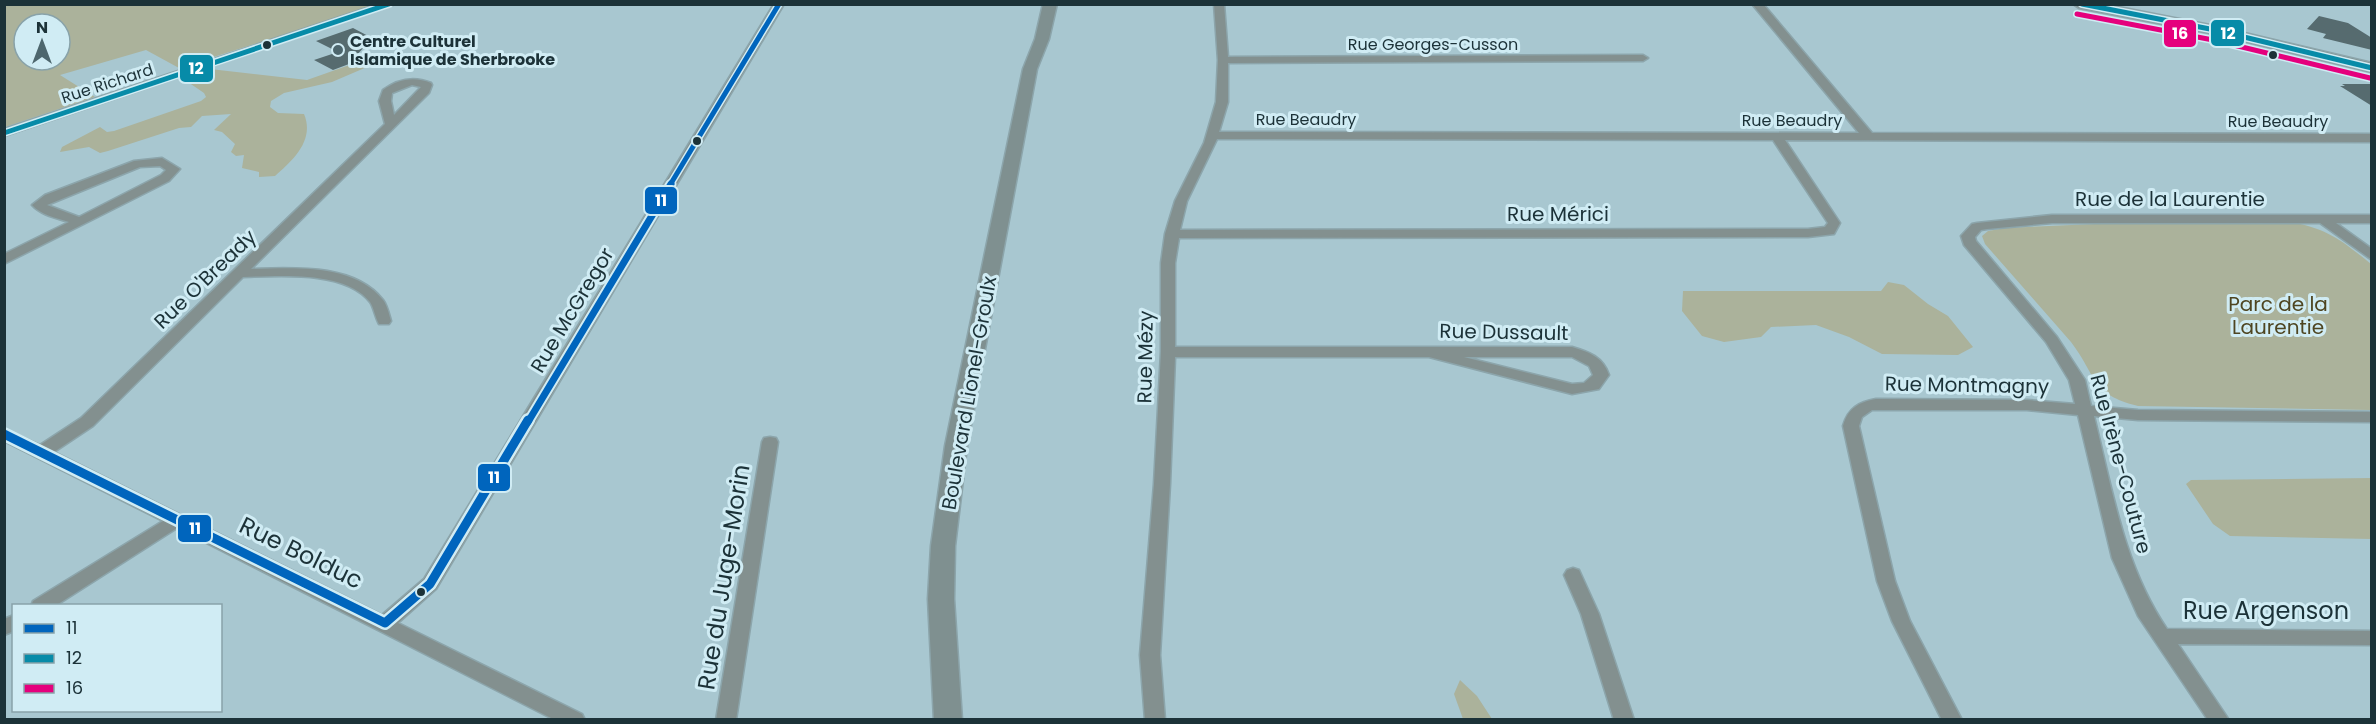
<svg xmlns="http://www.w3.org/2000/svg" width="2376" height="724" viewBox="0 0 2376 724" font-family="Poppins,sans-serif">
	<style>
		.green { fill: #abb29b; fill-rule: evenodd }
		.building { fill: #566b6f }
		.lines { fill: none; stroke-linecap: round; stroke-linejoin: round }
		.street-casing { stroke: #8ca5ab; stroke-width: 3 }
		.secondary-casing { stroke: #8ca5ab; stroke-width: 3 }
		.street { fill: #83908f; fill-rule: evenodd }
		.secondary { fill: #7f9090; fill-rule: evenodd }
		.bus-1-far2-casing { stroke: #d0ecf4; stroke-width: 8 }
		.bus-1-far1-casing { stroke: #d0ecf4; stroke-width: 11 }
		.bus-1-casing { stroke: #d0ecf4; stroke-width: 14 }
		.bus-2-casing { stroke: #d0ecf4; stroke-width: 8 }
		.bus-3-casing { stroke: #d0ecf4; stroke-width: 8 }
		.bus-1-far2 { stroke: #0065bd; stroke-width: 5 }
		.bus-1-far1 { stroke: #0065bd; stroke-width: 7 }
		.bus-1 { stroke: #0065bd; stroke-width: 9 }
		.bus-2 { stroke: #078ba8; stroke-width: 5 }
		.bus-3 { stroke: #e5007d; stroke-width: 5 }
		.bus-dot { fill: #1c3238; stroke: #d0ecf4; stroke-width: 2 }
		.poi-dot { fill: #4d666d; stroke: #d0ecf4; stroke-width: 2 }
		.labels { text-anchor: middle; stroke-width: 6; stroke-linejoin: round; paint-order: stroke }
		.far-poi-label { font-size: 16px; font-weight: bold; fill: #1c3238; stroke: #d0ecf4; text-anchor: start }
		.far-street-label { font-size: 16px; fill: #1c3238; stroke: #d0ecf4 }
		.street-label { font-size: 20px; fill: #1c3238; stroke: #d0ecf4 }
		.park-label { font-size: 20px; fill: #4e4521; stroke: #d0ecf4 }
		.near-street-label { font-size: 24px; fill: #1c3238; stroke: #d0ecf4 }
		.line-badge { stroke: #d0ecf4; stroke-width: 2 }
		.badge-label { font-size: 16px; text-anchor: middle; font-weight: bold; fill: #fff }
	</style>
	<rect width="100%" height="100%" fill="#a8c7d0"/>
	<path class="green" d="M4 5 5 4 377 5 179 68 146 50 60 75 95 97 5 127ZM24 24H60V60H24Z
		M358 62 367 63V67L332 82 284 93 271 101 270 107 278 113 304 114C315 140 293 160 275 176L259 177V172L242 168 244 155 236 156 231 152 235 144 222 132 214 130 231 114 202 116 191 127 179 128 108 151 100 153 89 147 60 152 62 147 100 127 107 132 114 131 201 101 206 97 204 93 182 78 210 69 307 80Z
		M2117 223H2296C2330 230 2345 243 2371 264V410L2138 406C2090 394 2097 376 2071 342L1985 244 1982 236 1988 231 2006 228Z
		M1888 282 1904 285 1928 304 1948 316 1973 347 1958 355 1882 354 1849 337 1816 325 1771 327 1761 337 1724 342 1702 336 1682 311 1683 291H1881Z
		M2371 478V539L2230 536 2213 524 2186 484 2191 480Z
		M1460 680 1477 696 1492 719H1463L1454 694Z"/>
	<path class="building" d="M2319 16 2348 23 2372 38V50L2323 38 2326 34 2307 29Z
		M353 28 372 38 349 64 333 70 314 60 338 52 316 41Z
		M2342 84H2372V106L2340 86H2345Z"/>
	<g class="lines">
		<g class="street-casing">
			<path id="street" d="M379 4H395L4 136V129Z
				M774 4H784L436 589 398 623 582 714 585 720H555L177 528 55 606H31L33 601 163 521 4 441V429L40 445 81 418 385 124 379 101 383 90C398 79 414 76 431 83L432 85 429 93 251 269C293 268 354 263 383 300 387 305 389 314 391 321L389 324H379C375 317 374 308 370 302 345 270 279 276 243 277L93 426 54 452 382 615 424 579ZM412 85 421 87 394 115 391 101 392 93Z
				M1214 4H1224L1228 57 1643 55 1648 58 1643 61 1228 63V102L1219 132 1859 133 1752 4H1763L1872 133 2372 134V142L1785 140 1840 223 1834 234 1808 237 1179 238 1175 263V347H1572C1589 352 1603 357 1609 375L1599 389 1572 394 1429 357H1175L1170 484 1160 655 1165 720H1145L1140 655 1154 484 1161 352V263L1165 234 1175 201 1204 143 1216 102 1218 60ZM1217 139 1773 140 1828 223 1825 227 1808 229 1180 230 1187 201ZM1464 357H1572L1589 366 1593 375 1584 383 1572 384Z
				M162 158 180 169 169 181 4 264V254L69 222C56 218 41 215 32 205L45 195 134 161ZM160 166 166 170 161 175 79 217 47 205 140 167Z
				M2052 215H2372V223H2336L2372 249V260L2320 223H2052L1987 229 1981 230 1975 237 1976 241 2057 337 2085 380 2091 406 2138 410 2372 412V422L2138 420 2094 416C2112 489 2124 566 2167 629L2372 631V645L2178 644 2229 720H2208L2138 616 2112 558 2078 415 2027 410H1872L1862 417 1859 426 1895 581 1910 621 1962 720H1942L1892 621 1877 581 1843 426C1848 408 1859 402 1876 399L2027 400 2075 404 2069 380 2046 342 1964 245 1961 236 1972 224 1977 223Z
				M770 437 776 438 778 442 736 720H716L762 442 764 438Z
				M1573 568 1579 570 1599 614 1634 720H1614L1581 614 1564 575 1567 570Z
				M14 615V631L4 635V619Z"/>
		</g>
		<g class="secondary-casing">
			<path id="secondary" d="M1043 4H1057L1049 39 1037 69 967 446 955 546 954 599 962 720H934L928 599 931 546 945 446 1023 69 1035 39Z
				M2073 4H2103L2215 26 2372 63V72L2215 34 2079 8Z"/>
		</g>
		<use href="#street" class="street"/>
		<use href="#secondary" class="secondary"/>
		<g class="bus-1-far2-casing">
			<path id="bus-1-far2" d="M670 185 779 4"/>
		</g>
		<g class="bus-1-far1-casing">
			<path id="bus-1-far1" d="M528 422 671 184"/>
		</g>
		<g class="bus-1-casing">
			<path id="bus-1" d="M4 434 385 623
				M385 623 430 584 528 420"/>
		</g>
		<g class="bus-2-casing">
			<path id="bus-2" d="M2082 4 2215 30 2372 68
				M4 133 389 4"/>
		</g>
		<g class="bus-3-casing">
			<path id="bus-3" d="M2077 14 2213 40 2370 78"/>
		</g>
		<use href="#bus-1-far2" class="bus-1-far2"/>
		<use href="#bus-1-far1" class="bus-1-far1"/>
		<use href="#bus-1" class="bus-1"/>
		<use href="#bus-2" class="bus-2"/>
		<use href="#bus-3" class="bus-3"/>
	</g>
	<g class="bus-dot">
		<circle cx="267" cy="45" r="5"/>
		<circle cx="2273" cy="55" r="5"/>
		<circle cx="697" cy="141" r="5"/>
		<circle cx="421" cy="592" r="5"/>
	</g>
	<circle class="poi-dot" cx="338" cy="50" r="6"/>
	<g class="labels">
		<g class="far-poi-label">
			<text x="350" y="47">Centre Culturel<tspan x="350" dy="18">Islamique de Sherbrooke</tspan></text>
		</g>
		<g class="far-street-label">
			<text x="1433" y="50">Rue Georges-Cusson</text>
			<text transform="translate(107 83) rotate(-18)" y="6">Rue Richard</text>
			<text x="1306" y="125">Rue Beaudry</text>
			<text x="1792" y="126">Rue Beaudry</text>
			<text x="2278" y="127">Rue Beaudry</text>
		</g>
		<g class="street-label">
			<text x="2170" y="206">Rue de la Laurentie</text>
			<text x="1558" y="221">Rue Mérici</text>
			<text transform="translate(205 279) rotate(-44)" y="7">Rue O'Bready</text>
			<text transform="translate(572 310) rotate(-59)" y="7">Rue McGregor</text>
			<text transform="translate(1504 332) rotate(1)" y="7">Rue Dussault</text>
			<text transform="translate(1145 357) rotate(-89)" y="7">Rue Mézy</text>
			<text transform="translate(1967 385) rotate(1)" y="7">Rue Montmagny</text>
			<text transform="translate(969 393) rotate(-80)" y="7">Boulevard Lionel-Groulx</text>
			<text transform="translate(2121 464) rotate(75)" y="7">Rue Irène-Couture</text>
		</g>
		<g class="park-label">
			<text x="2278" y="311">Parc de la<tspan x="2278" dy="23">Laurentie</tspan></text>
		</g>
		<g class="near-street-label">
			<text transform="translate(301 553) rotate(26)" y="8">Rue Bolduc</text>
			<text transform="translate(724 577) rotate(-81)" y="8">Rue du Juge-Morin</text>
			<text x="2266" y="619">Rue Argenson</text>
		</g>
	</g>
	<g class="line-badge">
		<rect x="2210" y="19" width="35" height="28" rx="6" fill="#078ba8"/>
		<rect x="2163" y="19" width="34" height="29" rx="6" fill="#e5007d"/>
		<rect x="179" y="54" width="35" height="29" rx="6" fill="#078ba8"/>
		<rect x="644" y="186" width="34" height="29" rx="6" fill="#0065bd"/>
		<rect x="477" y="463" width="34" height="29" rx="6" fill="#0065bd"/>
		<rect x="177" y="514" width="35" height="29" rx="6" fill="#0065bd"/>
	</g>
	<g class="badge-label">
		<text x="2228" y="39">12</text>
		<text x="2180" y="39">16</text>
		<text x="196" y="74">12</text>
		<text x="661" y="206">11</text>
		<text x="494" y="483">11</text>
		<text x="195" y="534">11</text>
	</g>
	<rect width="2376" height="724" fill="none" stroke="#1c3238" stroke-width="12"/>
	<rect x="12" y="604" width="210" height="108" fill="#d0ecf4" stroke="#88a2a9" stroke-width="1.5"/>
	<rect x="24" y="624" width="30" height="9" fill="#0065bd" stroke="#88a2a9" stroke-width="1.5"/>
	<text x="66" y="634" font-size="18" fill="#1c3238">11</text>
	<rect x="24" y="654" width="30" height="9" fill="#078ba8" stroke="#88a2a9" stroke-width="1.5"/>
	<text x="66" y="664" font-size="18" fill="#1c3238">12</text>
	<rect x="24" y="684" width="30" height="9" fill="#e5007d" stroke="#88a2a9" stroke-width="1.5"/>
	<text x="66" y="694" font-size="18" fill="#1c3238">16</text>
	<g transform="translate(42 42)"><circle r="28" fill="#d0ecf4" stroke="#88a2a9" stroke-width="1.5"/>
	<path d="M0-4.5L10 22L0 15L-10 22Z" fill="#4d666d"/>
	<text y="-9" font-size="16" font-weight="bold" text-anchor="middle" fill="#1c3238">N</text>
	</g>
</svg>
